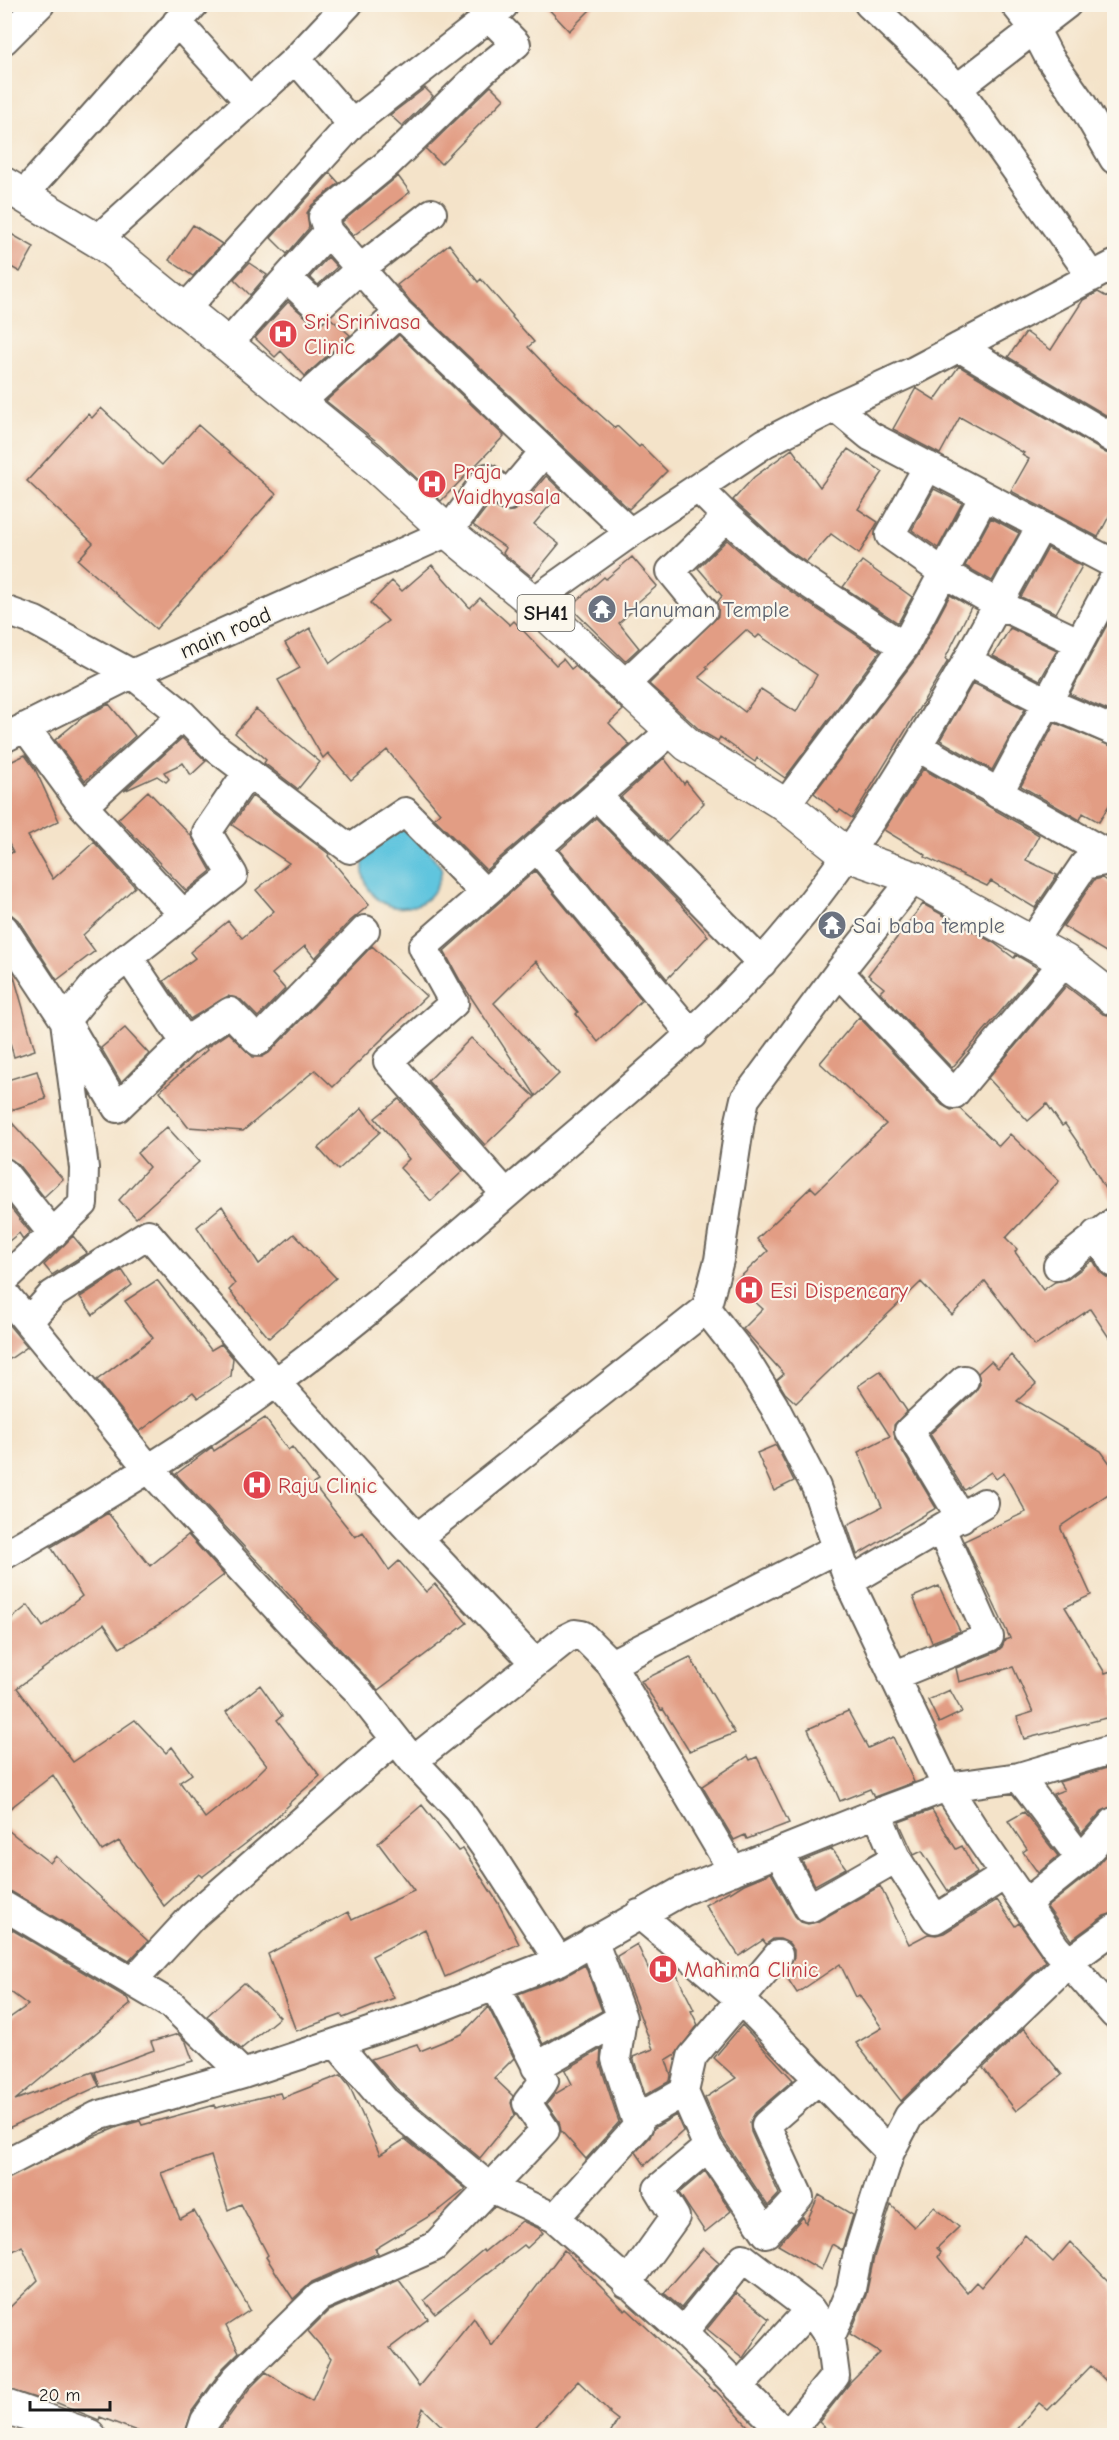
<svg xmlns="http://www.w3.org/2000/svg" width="1119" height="2440" viewBox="0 0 1119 2440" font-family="'Comic Neue',sans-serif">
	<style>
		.water { fill: #61c5de; stroke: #3e707d; stroke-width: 1.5 }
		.building { fill: #e29d84; fill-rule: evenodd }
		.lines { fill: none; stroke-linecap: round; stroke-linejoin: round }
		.minor-casing { stroke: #686259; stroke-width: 32 }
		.tertiary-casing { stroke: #686259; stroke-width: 36 }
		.primary-casing { stroke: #686259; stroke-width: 36 }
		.minor { stroke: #fff; stroke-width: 28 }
		.tertiary { stroke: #fff; stroke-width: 33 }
		.primary { stroke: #fff; stroke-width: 33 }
		.labels { text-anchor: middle; stroke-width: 4.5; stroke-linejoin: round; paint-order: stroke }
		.shield { fill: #fbf7ec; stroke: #5f5e5a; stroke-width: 1.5 }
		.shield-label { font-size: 21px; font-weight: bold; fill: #1c1c1c }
		.health-label { font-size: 22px; fill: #be3a42; stroke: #fbf7ec; text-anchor: start }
		.worship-label { font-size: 22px; fill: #5b616d; stroke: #fbf7ec; text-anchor: start }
		.street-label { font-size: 22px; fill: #1c1c1c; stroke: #fbf7ec }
	</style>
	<rect width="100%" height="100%" fill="#fbf7ec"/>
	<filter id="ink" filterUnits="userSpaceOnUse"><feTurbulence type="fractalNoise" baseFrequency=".0167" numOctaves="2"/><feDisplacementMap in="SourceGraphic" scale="12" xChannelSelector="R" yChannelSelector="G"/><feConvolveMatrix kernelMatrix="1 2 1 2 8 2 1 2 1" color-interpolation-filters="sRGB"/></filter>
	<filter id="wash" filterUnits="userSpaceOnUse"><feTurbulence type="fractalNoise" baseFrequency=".008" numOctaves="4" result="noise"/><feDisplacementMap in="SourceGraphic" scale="24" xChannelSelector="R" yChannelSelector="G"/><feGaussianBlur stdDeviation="1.35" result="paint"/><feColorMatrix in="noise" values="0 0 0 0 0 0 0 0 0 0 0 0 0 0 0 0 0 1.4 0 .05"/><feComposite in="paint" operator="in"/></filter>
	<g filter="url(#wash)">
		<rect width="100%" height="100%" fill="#f4e3c9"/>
		<path class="water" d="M413 829 442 869C439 885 433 899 416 905 368 921 341 856 385 832 392 828 405 829 413 829Z"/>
		<g id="blocks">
			<path class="building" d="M544 4H596L569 31Z
				M491 86 504 99 441 164 426 149Z
				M425 88 433 96 402 126 390 115Z
				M330 173 339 183 312 205 307 213 309 228 287 254 271 238Z
				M398 176 410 192 353 236 342 222Z
				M193 225 222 244 193 276 169 260Z
				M4 230 34 247 20 272 4 263Z
				M449 244 478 282 481 279 513 316 512 317 534 342 528 347 550 370 615 428 617 426 639 447 641 445 667 471 629 509 411 302 397 285Z
				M328 257 337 267 318 285 310 277Z
				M249 263 267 275 250 295 234 279Z
				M1098 292 1114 301V420L1008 357 1026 332 1051 350 1083 300Z
				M288 302 313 323H322L330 318 350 335 305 376 281 351 275 357 255 338Z
				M399 335 504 436 441 501 380 444 326 401Z
				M959 366 1106 453 1114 455V507L1098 537 1011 491 1029 459 1022 455 1024 453 960 417 940 454 893 429 916 388 935 400Z
				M101 408 162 465 198 425 276 494 156 629 78 560 93 543 27 481 88 414 92 418Z
				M792 449 820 487 848 449 883 472 858 509 878 522 859 554 831 534 806 562 788 550 733 500 754 477Z
				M546 476 562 491 534 524 559 544 532 577 503 553 506 548 473 525 490 503 503 512 513 511 520 507Z
				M934 489 962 503 938 548 912 530Z
				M991 518 1019 533 992 581 965 566Z
				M727 540 769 577 880 651 785 778 757 758 755 762 720 737 718 741 701 731 649 684 718 616 717 603 722 596 698 568ZM746 630 756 638 759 635 817 675 796 712 761 689 745 712 699 677 708 669 706 667Z
				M1048 548 1082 566 1056 613 1021 597Z
				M632 557 657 586 631 608 633 610 619 623 639 648 625 661 570 607 604 577 606 579Z
				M862 561 912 597 898 623 843 587Z
				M432 565 470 608 480 598 510 625 514 621 556 665 563 659 571 669 575 666 623 710 609 723 630 745 486 870 434 818 440 813 387 750 351 780 328 753 323 758 278 680 300 668 285 643 310 628 330 663 388 621 370 603 392 581 402 591Z
				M950 595 971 607 945 659 948 661 852 818 840 810 838 812 814 793 917 657Z
				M1114 612V713L1070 694Z
				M1010 628 1057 650 1040 680 993 656Z
				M973 683 1025 709 992 770 940 740Z
				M109 704 135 736 85 781 55 740 83 717Z
				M256 709 320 762 298 789 264 763 266 760 235 733Z
				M1055 723 1114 747V797L1099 822 1083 813 1080 820 1021 786Z
				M182 738 206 761 191 775 183 763 164 772 169 779 166 782 157 776 124 791Z
				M25 755 35 769 59 821 28 836 53 879 94 842 135 887 83 935 95 951 57 980 18 920 12 915 4 913V857L13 852 9 844 4 846V765Z
				M664 758 684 784 686 781 704 803 666 842 621 797Z
				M923 769 1039 835 1026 860 1057 875 1035 908 991 881 987 886 925 857 926 855 884 830Z
				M148 791 192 837 211 871 186 891 118 819Z
				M252 796 329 854 328 856 369 905 348 923 315 958 305 946 272 974 285 989 258 1017 241 1000 228 996 190 1019 164 981 195 958 190 952 228 921 242 938 274 911 256 890 289 863 232 825Z
				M596 818 679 903 708 936 667 979 560 850Z
				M535 871 642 1000 598 1042 576 1014 578 1012 536 961 494 1003 559 1074 536 1096 461 982 444 951Z
				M1102 878 1114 886V957L1063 926 1094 880Z
				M923 904 994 943 1014 958 1016 955 1038 968 952 1068 880 992 884 988 868 975Z
				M372 946 426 996 333 1087 315 1070 243 1131 188 1127 160 1091 207 1050 206 1048 228 1033 253 1057H262L269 1053Z
				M4 964H7L13 973 35 1050 14 1057 4 1021Z
				M1066 986 1103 1014 1114 1017V1205L1085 1153 1065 1124 1062 1126 1047 1104 1028 1121 988 1078Z
				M859 1017 942 1105 951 1110 960 1109 999 1146 1010 1134 1059 1181 1006 1238 1017 1249 1015 1252 1043 1290 1055 1282 1068 1279 1093 1260 1100 1272 1114 1283V1345L1090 1309 1035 1346 985 1281 952 1315 921 1282 796 1403 785 1393 777 1380 784 1374 743 1329 763 1309 734 1283 768 1251 757 1239 811 1187 816 1192 886 1124 820 1063Z
				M125 1028 149 1054 121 1082 101 1048Z
				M471 1038 535 1097 485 1145 428 1081Z
				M37 1071 46 1099 8 1111 4 1099V1081Z
				M399 1099 463 1171 431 1201 400 1168 409 1159 375 1118Z
				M362 1108 380 1132 338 1170 318 1148Z
				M4 1114 63 1179 44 1197 17 1163 4 1157Z
				M167 1127 199 1162 136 1218 119 1200 149 1167 137 1153Z
				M4 1200 30 1232 23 1239 19 1233 4 1245Z
				M222 1206 259 1264 294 1234 336 1278 269 1338 229 1290 235 1284 197 1227Z
				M73 1236 87 1253 52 1275 44 1265Z
				M122 1270 132 1285 93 1315 80 1297Z
				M157 1280 211 1350 221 1344 233 1358 231 1376 198 1398 193 1392 139 1432 97 1380 153 1338 125 1301Z
				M4 1319 27 1347 4 1363Z
				M1011 1355 1036 1384 1017 1401 1101 1451 1114 1469V1490L1061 1526V1529L1091 1595 1065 1607 1105 1673 1114 1670V1716L1024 1739 1017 1717 1033 1712 1013 1667 959 1682 956 1668 996 1652 1002 1647 1005 1640 1010 1638 964 1541 1026 1512 1004 1473 996 1479 991 1472 964 1490 930 1434 975 1392 980 1384 978 1373 991 1361 998 1368Z
				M880 1371 907 1411 894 1425 895 1439 936 1508 857 1555 847 1525 882 1507 858 1452 890 1436 858 1386Z
				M265 1418 288 1450 292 1447 318 1481 313 1484 355 1537 363 1532 389 1570 399 1561 426 1592 435 1584 467 1623 378 1690 176 1474 212 1447 214 1451Z
				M776 1445 794 1481 774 1491 757 1453Z
				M108 1513 150 1566 188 1535 224 1575 161 1623 120 1648 104 1624 17 1688 73 1762 135 1720 166 1753 172 1747 192 1774 180 1782 205 1818 249 1783 267 1765 226 1712 260 1685 282 1716 277 1720 320 1776 289 1803 290 1804 262 1831 202 1877 199 1874 164 1906 119 1841 102 1851 53 1775 4 1813V1625L28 1605 43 1627 82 1596 51 1547Z
				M939 1586 960 1631 932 1642 913 1597Z
				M690 1657 735 1733 689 1751 663 1709 661 1710 641 1681Z
				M950 1690 962 1712 939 1723 928 1700Z
				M848 1711 868 1748 893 1737 914 1782 874 1797 870 1789 840 1801 808 1729Z
				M748 1756 750 1760 757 1757 789 1823 747 1839 745 1835 734 1840 702 1786Z
				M1114 1766V1806L1102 1811 1082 1833 1053 1794 1064 1790 1059 1782Z
				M422 1805 458 1851 463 1849 498 1903 519 1944 445 1977 425 1929 372 1956 394 1998 343 2018 341 2015 296 2031 268 1954 348 1912 352 1920 414 1891 378 1843Z
				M932 1810 956 1849 962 1846 977 1873 948 1891 922 1851 914 1855 899 1822Z
				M1024 1812 1058 1856 1038 1873 1023 1852 1027 1849 1008 1821Z
				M4 1827 50 1863 56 1856 148 1941 129 1961 12 1892 4 1890Z
				M1114 1846V1913L1104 1916 1071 1940 1047 1907 1091 1872Z
				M832 1849 846 1868 815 1885 802 1861Z
				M771 1873 795 1916 801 1922 808 1924 817 1922 880 1886 909 1944 928 1934 936 1935 944 1933 997 1900 1015 1926 1019 1923 1046 1961 901 2101 856 2043 882 2028 859 1995 856 1997 840 1964 797 1993 784 1973 794 1957V1950L789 1943 780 1939H773L766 1944 763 1940 739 1956 705 1905 729 1891 730 1893 744 1884Z
				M4 1925 127 1998 131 2004 15 2100 93 2072 99 2086 4 2130V2022L28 2005 4 1987Z
				M637 1944 650 1972 671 1963 694 2010 691 2011 698 2025 676 2054 666 2060 671 2075 670 2081 645 2095 633 2057 653 2049 617 1956Z
				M585 1965 602 2011 543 2044 518 1994 565 1976Z
				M244 1983 280 2017 241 2049 207 2016Z
				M488 2007 514 2058 494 2078 513 2096 511 2103 515 2115 480 2158 396 2088 371 2059 417 2044 420 2051 462 2034Z
				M742 2025 793 2080 755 2113 750 2122 751 2132 779 2194 768 2206 723 2139 705 2098 736 2078 714 2058Z
				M1024 2028 1062 2075 1016 2111 983 2068Z
				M178 2034 186 2042 193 2061 100 2087 95 2072 154 2050 151 2042Z
				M601 2049 600 2064 619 2122 586 2159 561 2131 559 2121 547 2104 555 2094 572 2084 565 2070Z
				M341 2075 349 2085 380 2155 405 2139 466 2189 441 2209 375 2249 378 2253 312 2282 293 2299 266 2257 268 2255 241 2204 228 2210 211 2156 161 2173 180 2219 194 2211 250 2310 226 2326 239 2352 223 2368 192 2411 184 2436H150L100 2417 99 2420 43 2397 42 2400 4 2388V2313L38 2280 22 2246 4 2256V2180L86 2140 118 2127 140 2121 142 2125 215 2105V2108L280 2093 282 2098Z
				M676 2115 683 2131 645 2165 636 2152 650 2137 654 2128Z
				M705 2171 731 2211 705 2232 679 2193Z
				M819 2195 853 2215 842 2250 832 2244 821 2270 778 2245 803 2217 806 2223Z
				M891 2205 914 2227 934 2207 959 2227 937 2248 941 2252 938 2257 967 2292 976 2282 981 2287 1025 2235 1053 2262 1070 2242 1114 2287V2389L1091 2366 1048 2410 1039 2403 1012 2436H834L819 2422 850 2383 880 2353 850 2334 866 2295 874 2257Z
				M522 2221 538 2228 543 2233 527 2248 524 2245 435 2314 424 2300 483 2250 484 2252Z
				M703 2248 719 2262 681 2308 664 2293Z
				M564 2250 625 2311 627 2309 714 2391 715 2390 757 2436H608L618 2420 609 2413 610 2412 578 2381 527 2436H452L423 2408 413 2436H218L220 2429 249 2389 266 2372 312 2401 331 2358 308 2331 328 2311 399 2280 428 2319 390 2348 419 2386 474 2318 492 2346Z
				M736 2293 769 2319 743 2358 707 2329Z"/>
		</g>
	</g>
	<g filter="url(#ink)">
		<use href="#blocks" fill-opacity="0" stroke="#686259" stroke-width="1.5"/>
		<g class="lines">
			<g class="minor-casing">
				<path id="minor" d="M869 4 958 88 1092 277
					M1015 4 1034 28 1049 57 1082 104 1114 159
					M177 22 249 101
					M4 40 40 4
					M296 59 352 124
					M958 88 1067 4
					M23 195 194 4
					M328 232 399 313 630 533
					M97 240 296 59 348 4
					M287 278 318 307 361 268 432 213
					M184 310 352 124 503 6
					M227 345 328 232 323 217 387 164 484 70 516 44 477 4
					M959 347 1114 439
					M299 403 399 313
					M835 407 870 436 1114 564
					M928 466 890 535 944 573 998 604 1078 642
					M698 488 727 517 778 563 904 647
					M533 602 630 533 765 443 835 407 914 371 1114 265
					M4 610 35 621 132 674 183 715 212 745 350 849 405 812 485 893
					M967 661 1041 526
					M623 686 703 610 671 571 727 517
					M25 727 83 806 183 914
					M4 738 132 674 448 532 487 478 507 496 544 452
					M918 747 1114 858
					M998 794 1114 578
					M597 796 762 963
					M785 805 904 647 984 496
					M83 806 183 715
					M537 848 692 1035
					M4 929 65 1021 97 982 233 875 207 832 248 772
					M1032 942 1084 865 1114 859
					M128 957 185 1042 230 1012 258 1041 365 930
					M839 972 954 1094 1065 961
					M71 1030 117 1108 185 1042
					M4 1173 53 1234
					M506 1194 388 1061 454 1003 423 947 672 730
					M1096 1234 1114 1263
					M1058 1266 1114 1222
					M4 1280 83 1204 84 1168 65 1021
					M4 1293 28 1322 52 1295 148 1234 276 1383 417 1538 706 1309 719 1260 740 1121 745 1099 839 972 914 878
					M706 1309 743 1356 774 1406 816 1487 849 1582 947 1787 979 1837 1055 1947 1114 2014
					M28 1322 148 1468 291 1623 357 1690 413 1761 459 1810 490 1854 559 1961
					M961 1518 909 1431 964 1380
					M417 1538 535 1663
					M4 1555C96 1502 189 1447 275 1383 366 1316 452 1241 538 1167 614 1101 692 1039 760 964 843 873 906 768 967 661L1047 702 1114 731
					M849 1582 984 1503
					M893 1676 989 1637 941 1529
					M413 1761 567 1638 575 1634 582 1635 611 1664
					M1019 1777 1081 1859 1114 1822
					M877 1813 896 1858 935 1919 1005 1875
					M779 1853 809 1908 896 1858
					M733 1871 611 1664 836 1549
					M1025 1904 1081 1859
					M4 1906 173 2006 243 2074
					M639 1914 740 1999 890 2152 909 2116 1070 1961 1114 1929
					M132 1982 192 1917 395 1740
					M336 2043 384 2100 489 2187 555 2218 683 2332 787 2435
					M536 2067 622 2018
					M636 2119 684 2092 692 2057 778 1955
					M708 2147 766 2233 799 2197 766 2125 819 2079
					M4 2164 97 2116 243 2074 417 2016 559 1961 682 1891 877 1813 947 1787 1019 1777 1114 1749
					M555 2218 638 2126 616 2059 622 2018 593 1940
					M627 2284 675 2217 658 2189 708 2147 684 2092
					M683 2332 743 2258 810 2309 830 2338 835 2376 786 2436
					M830 2338 851 2289 858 2253 890 2152
					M738 2388 810 2309
					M200 2436 205 2421 236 2378 319 2297 434 2247 545 2130 527 2103 544 2081 496 1987"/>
			</g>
			<g class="tertiary-casing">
				<path id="tertiary" d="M4 2406 89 2436"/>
			</g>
			<g class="primary-casing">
				<path id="primary" d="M4 184 105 245 368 459 448 532 533 602 688 745 785 805 848 855 914 878 1065 961 1114 999"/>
			</g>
			<use href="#minor" class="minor"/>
			<use href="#tertiary" class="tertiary"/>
			<use href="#primary" class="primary"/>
		</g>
	</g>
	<defs>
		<g id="hospital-disc" transform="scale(1.5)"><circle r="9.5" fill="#e0444e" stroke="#fbf7ec"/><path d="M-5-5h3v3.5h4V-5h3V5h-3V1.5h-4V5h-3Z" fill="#fff"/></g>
		<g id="temple-disc" transform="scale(1.5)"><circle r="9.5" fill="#6b7280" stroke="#fbf7ec"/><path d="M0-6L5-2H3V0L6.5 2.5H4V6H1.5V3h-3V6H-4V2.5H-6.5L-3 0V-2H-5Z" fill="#fff"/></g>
	</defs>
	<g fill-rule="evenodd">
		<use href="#hospital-disc" x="283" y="334"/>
		<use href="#hospital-disc" x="432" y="484"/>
		<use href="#temple-disc" x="602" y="609"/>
		<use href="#temple-disc" x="832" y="925"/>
		<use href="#hospital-disc" x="749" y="1290"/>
		<use href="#hospital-disc" x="257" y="1485"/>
		<use href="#hospital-disc" x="663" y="1969"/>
	</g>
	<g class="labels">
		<rect class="shield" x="517.5" y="595" width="57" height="36" rx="4.5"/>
		<g class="shield-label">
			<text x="546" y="620">SH41</text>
		</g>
		<g class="health-label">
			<text x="304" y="329">Sri Srinivasa<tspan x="304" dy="25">Clinic</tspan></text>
			<text x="453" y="479">Praja<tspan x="453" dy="25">Vaidhyasala</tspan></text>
			<text x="770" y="1298">Esi Dispencary</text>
			<text x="278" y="1493">Raju Clinic</text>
			<text x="684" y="1977">Mahima Clinic</text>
		</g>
		<g class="worship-label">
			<text x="623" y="617">Hanuman Temple</text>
			<text x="853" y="933">Sai baba temple</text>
		</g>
		<g class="street-label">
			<text transform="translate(225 632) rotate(-24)" y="8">main road</text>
		</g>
	</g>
	<rect width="1119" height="2440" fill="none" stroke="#fbf7ec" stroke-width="24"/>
	<path d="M30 2401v9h80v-9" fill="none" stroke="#1c1c1c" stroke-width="3"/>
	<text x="39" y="2401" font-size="18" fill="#1c1c1c" stroke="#fbf7ec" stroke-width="4.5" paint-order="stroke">20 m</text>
</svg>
